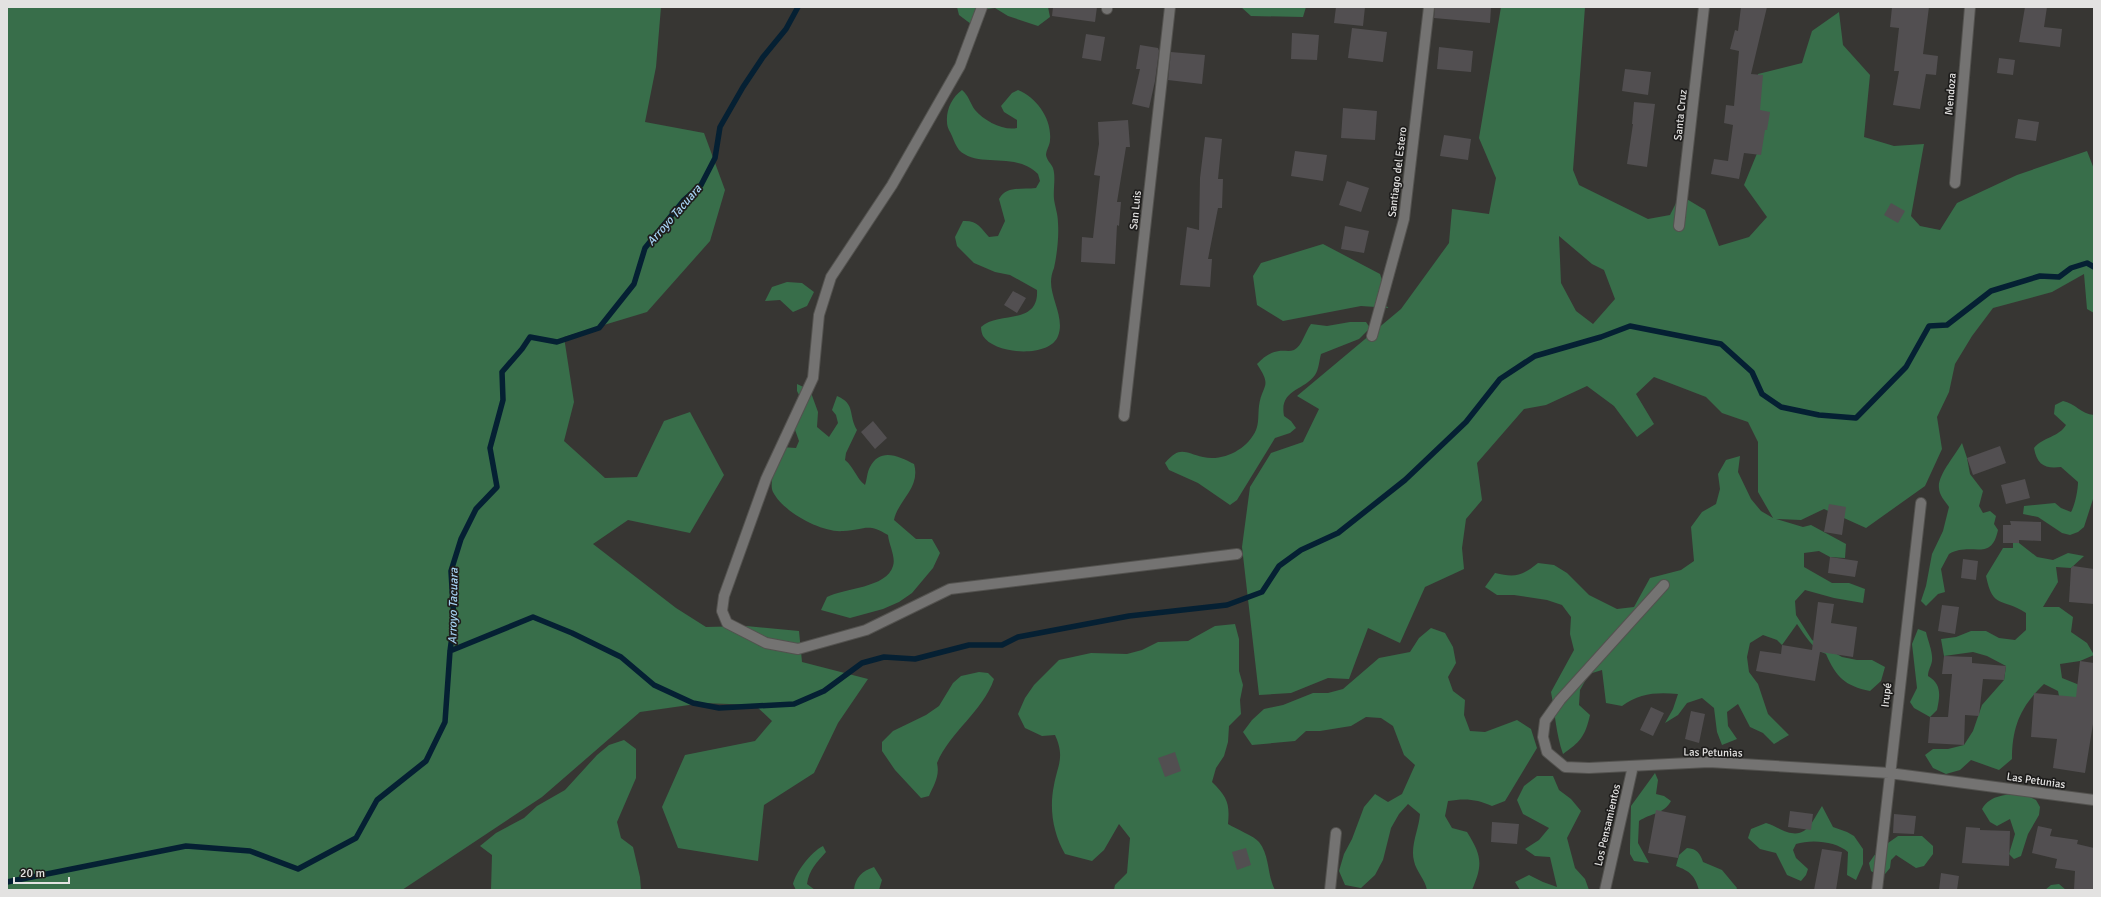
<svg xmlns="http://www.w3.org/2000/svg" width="2101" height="897" viewBox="0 0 2101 897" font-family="Signika,sans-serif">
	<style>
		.forest { fill: #386e4a; fill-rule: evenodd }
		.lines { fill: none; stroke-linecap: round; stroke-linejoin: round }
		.stream { stroke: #052033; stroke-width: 5.5 }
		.building { fill: #524f51 }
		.minor-casing { stroke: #53524f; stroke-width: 12 }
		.minor { stroke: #747372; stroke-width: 10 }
		.labels { text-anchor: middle; stroke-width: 3.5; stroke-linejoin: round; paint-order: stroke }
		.street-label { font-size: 11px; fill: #e3e2e1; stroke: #1e1d1c }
		.water-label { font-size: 12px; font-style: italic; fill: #a6d2f4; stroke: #1e1d1c }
	</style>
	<rect width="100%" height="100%" fill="#373633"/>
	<path class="forest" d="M7 7H661L656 67 645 122 704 133 725 190 710 241 647 312 564 337 574 402 564 441 605 478 637 477 664 421 690 412 724 475 690 533 628 520 593 544 676 608 706 627 746 626 799 631 802 662 868 679 838 723 814 773 764 805 758 861 678 848 662 807 685 755 755 741 772 721 755 705 703 703 640 712 542 797 402 890H7Z
		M957 7H1048L1050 17 1038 26 1008 16 995 8 980 10 971 24 959 15Z
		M1241 7H1306L1303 17 1251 16Z
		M1501 7H1585L1573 170 1579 185 1648 219 1670 215 1680 195 1705 210 1719 246 1749 237 1767 217 1744 185 1758 151 1755 117 1758 74 1802 63 1812 31 1839 12 1843 45 1870 75 1864 137 1894 146 1924 144 1911 216 1920 226 1940 230 1957 203 2017 175 2087 151 2094 169V313L2087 309 2084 274 2052 292 1993 308 1972 336 1955 364 1949 392 1937 417 1942 449 1925 486 1866 528 1824 509 1801 520 1776 519 1803 527 1811 525 1846 544 1845 558 1830 557 1819 551 1804 553V567L1832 583H1849L1865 589 1863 603 1834 598 1805 590 1795 601 1796 615 1812 640 1842 657 1857 660H1872L1885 667 1881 681 1870 691C1845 686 1836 677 1826 654 1812 649 1805 635 1797 624L1782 645 1777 640 1763 635 1750 643 1747 657 1749 672 1758 684 1768 714 1789 735 1774 744 1763 733 1750 727 1738 704 1727 712 1728 726 1737 739 1722 745 1717 732 1714 708 1702 698 1687 703 1678 715 1665 723 1673 709 1678 694C1657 692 1639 693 1622 706L1606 703 1602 670 1589 674 1580 690 1579 705 1590 715C1585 737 1580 742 1563 754 1556 734 1555 713 1551 692L1574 650 1570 634 1571 617 1562 605 1547 600 1514 595H1497L1485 587 1495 573C1515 578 1522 576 1538 563L1554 565 1567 573 1589 595 1617 609 1634 607 1650 578 1681 570 1694 561 1691 527 1702 512 1716 504 1720 489 1718 474 1726 460 1740 456 1738 472 1751 499 1761 511 1773 518 1758 492V442L1748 422 1722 413 1706 397 1654 377 1636 394 1654 424 1637 437 1614 406 1587 386 1546 405 1524 409 1477 463 1482 500 1466 519 1462 548 1464 569 1425 587 1400 643 1368 628 1349 679 1328 678 1291 693 1259 695 1242 547 1250 487 1271 453 1303 442 1319 409 1297 396 1401 309 1449 243 1452 209 1489 214 1496 178 1479 138ZM1559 236 1592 264 1604 270 1615 299 1593 324 1576 311 1561 283Z
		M962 90C969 96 970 103 975 110 984 121 1004 131 1017 128V120L1004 112 1001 106 1012 93 1018 90C1037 98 1052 119 1050 140 1050 145 1046 150 1046 155 1047 161 1051 163 1053 168 1056 177 1053 189 1054 199 1055 207 1058 214 1058 223 1059 237 1057 254 1054 268 1052 273 1051 277 1051 282 1051 299 1065 319 1058 336 1050 358 995 355 983 336 982 334 981 330 981 327 998 311 1039 326 1037 290L1010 275 995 272 974 263 957 246 955 237 963 221C977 220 981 228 989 237L998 236 1005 221 999 199C1007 185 1022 190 1036 188L1040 181 1038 174C1016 151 978 169 959 150 956 146 954 141 952 136 950 131 947 128 947 122 946 110 952 97 962 90Z
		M1323 244 1380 274 1385 289 1378 303 1390 308 1361 306 1283 321 1257 305 1253 276 1261 263Z
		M787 282 802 283 814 292 807 306 793 312 780 300 765 301 772 287Z
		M1350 322H1366L1370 328 1359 339 1321 354C1319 361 1319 369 1315 375 1304 391 1279 389 1284 416L1291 421 1296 428 1290 433 1275 438 1237 500 1230 505 1198 483 1169 470 1165 463C1180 445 1185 453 1203 457 1223 462 1248 449 1256 430 1259 423 1258 414 1259 406 1262 384 1273 388 1257 364 1263 358 1270 352 1279 351 1284 350 1289 352 1294 350 1302 346 1305 332 1311 324L1327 326Z
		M797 384 810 390 818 412 817 427 829 437 838 423 836 415 832 410 837 396C856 404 848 415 857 430L846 453 845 460C854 467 856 478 865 485 867 480 867 472 870 467 880 447 899 456 914 464 921 488 898 500 894 520L916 539H932L940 553 933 568 912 593 899 602 883 609 850 618 821 610 827 597C844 588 887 588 893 566 896 557 889 545 888 535 867 522 865 530 843 531 822 533 783 512 773 492 768 483 778 457 781 447L796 448 799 441 794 427 804 405 797 391Z
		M2063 401C2075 403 2081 414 2094 415V496L2084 527 2078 532 2070 535 2062 533 2038 517 2023 514 2024 506 2055 503 2061 508 2071 512C2075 505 2078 490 2078 482L2061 467C2045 469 2037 465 2034 448 2043 437 2059 437 2066 425L2054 414 2055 405Z
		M1962 443 1967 458 1970 474 1983 491 1979 506 1983 513 1990 511 1996 516 1994 524 1998 530C1991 563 1972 541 1949 554L1941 569 1945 592 1938 594 1926 606 1921 601 1926 586 1932 554 1943 531 1949 507C1945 501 1939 495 1939 488 1937 476 1956 454 1962 443Z
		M2013 543H2019L2037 557 2053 560 2068 553 2084 556 2071 568 2056 567 2058 582 2043 607H2059L2073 617 2071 632 2087 643 2094 655 2080 661 2060 664 2062 678 2077 684 2093 695 2061 706 2058 691 2044 684C2021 706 2012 726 2012 759L1999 770 1971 760 1960 770 1946 774 1933 768 1925 755 1933 749H1948L1964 745 1973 731 1982 705 2004 680 2006 666 1987 656 1973 652 1944 656 1941 639 1956 637 1971 631H1986L1999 638 2015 640 2026 630V613C2002 597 1993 610 1986 576L2003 548H2013Z
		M1235 624 1239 639V671L1243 685 1240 700 1241 714 1229 726 1228 742 1224 756 1216 768 1212 782C1227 797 1230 803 1228 824 1236 829 1254 836 1259 842 1270 856 1267 875 1275 890H1114L1115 885 1127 873 1130 838 1119 824 1104 850 1092 861 1065 854C1053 833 1049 809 1054 785 1058 764 1065 757 1055 735L1042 736 1025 728 1018 714 1025 698 1034 685 1059 660 1091 653 1127 654 1142 650 1158 642 1188 641 1215 626Z
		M1431 628 1445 633 1453 647 1456 663 1448 677 1453 691 1465 700 1464 715 1470 731 1485 732 1517 720 1531 729 1537 748 1505 801 1492 806C1477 799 1465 798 1448 801L1445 816 1452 828 1467 832C1482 856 1483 864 1472 890H1427C1425 879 1416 871 1414 861 1410 846 1419 829 1420 814L1408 804 1399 814 1391 828 1383 860 1375 875 1361 888 1345 885 1339 871 1344 854 1352 839 1364 807 1375 794 1388 802 1402 794 1415 765 1404 755 1393 726 1381 718 1366 717 1351 726 1320 731H1306L1295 741 1252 745 1243 732 1252 720 1264 709 1283 705 1313 693H1328L1343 689 1379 658 1410 652 1419 638Z
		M1918 629 1926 632C1928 641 1933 652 1932 661 1931 667 1928 670 1928 676 1942 684 1940 696 1937 710L1930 717 1914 708 1910 702 1917 688 1912 644Z
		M979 672 988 673 994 679C983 711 950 732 937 763 940 776 934 785 929 796L921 798 895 770 882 751V742L893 731 926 715 939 706 953 683 961 676Z
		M624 740 636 749V778L617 822 621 838 633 847 640 877 641 890H491L492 855 480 846 496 833 524 818 537 806 565 790 597 755 609 745Z
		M1655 773 1658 780 1656 794 1664 796 1671 801C1664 814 1651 813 1639 821L1638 843 1649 863 1634 861 1630 854V846L1631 806Z
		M1537 776H1553L1559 790 1571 799 1581 811 1567 838 1575 868 1585 879 1589 890H1520L1515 882 1529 875 1543 882 1557 887 1550 857 1535 856 1525 849 1539 840 1549 828 1523 814 1517 800 1524 786Z
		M2022 793 2036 800 2040 807 2039 815 2028 834 2021 856 2014 859 2009 854 2015 834 2010 819 1997 826 1990 822 1982 809C1991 794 2007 795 2022 793Z
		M1822 806 1833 827 1847 832 1854 836 1863 849V864L1856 880 1847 875 1848 852C1836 841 1811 839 1796 844L1793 850 1796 858 1808 869 1806 875 1801 881 1787 875 1776 853 1760 849 1748 838 1751 829 1766 823C1774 825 1780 830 1787 832 1808 839 1813 819 1822 806Z
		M1898 836H1922L1933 846V854L1924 866 1916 868 1896 855 1891 860 1890 868 1885 874 1877 875 1871 871 1869 863 1878 850Z
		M823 846 826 852C817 862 809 870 807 884L815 890H796L793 884C796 872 811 852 823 846Z
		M1687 848C1697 849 1700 853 1703 862L1722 870 1737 888 1736 890H1699C1695 876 1690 871 1676 866L1679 855Z
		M874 867 882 880 879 890H854C855 878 862 871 874 867Z
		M2059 884 2066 890H2045L2051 885Z"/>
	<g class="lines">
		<path class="stream" d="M450 651 533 617 572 633 621 657 654 685 693 703 719 708 794 704 824 691 862 663 884 657 915 659 969 645H1002L1018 637 1129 616 1227 605 1262 592 1279 566 1301 550 1338 533 1405 480 1466 422 1500 379 1535 356 1601 337 1630 326 1721 344 1752 372 1762 394 1781 407 1819 415 1856 418 1906 367 1929 326 1947 325 1991 291 2040 276 2059 277 2071 268 2087 263 2094 267
			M7 882 186 846 250 851 298 869 356 838 377 800 426 761 445 722 450 651 454 621 451 571 461 539 476 509 497 487 490 448 503 400 502 372 522 349 530 337 557 342 599 328 634 284 645 248 684 200 701 185 715 158 720 127 743 87 763 57 786 29 798 7"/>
	</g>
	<path class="building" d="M1053 7H1097L1095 22 1052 16Z
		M1336 7H1365L1363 26 1334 23Z
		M1435 7H1491L1490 23 1434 18Z
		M1741 7H1767L1751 74 1763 75 1760 110 1770 112 1767 130H1765L1761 155 1744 153 1739 179 1711 174 1714 159 1728 161 1733 125 1724 123 1726 105 1734 106 1739 51 1730 49 1735 30 1738 31Z
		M1892 7H1929L1923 54 1938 56 1936 75 1926 74 1920 109 1893 105 1899 71H1894L1899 28 1890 27Z
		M2025 7H2047L2044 27 2062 29 2060 47 2019 42Z
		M1352 28 1387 32 1383 62 1348 58Z
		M1292 33 1319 35 1317 60 1291 59Z
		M1086 34 1105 37 1101 61 1082 58Z
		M1140 45 1158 48 1159 51 1155 81 1149 108 1132 104 1140 69H1136Z
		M1439 47 1473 51 1471 72 1437 69Z
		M1171 52 1205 55 1202 84 1168 80Z
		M1999 58 2015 60 2013 75 1997 73Z
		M1625 69 1651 72 1648 95 1622 91Z
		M1634 102 1655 104 1647 167 1627 164 1633 124H1632Z
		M1343 108 1377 111 1375 140 1341 138Z
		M2018 119 2039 122 2036 141 2015 138Z
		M1128 120 1130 147H1126L1117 202H1121L1119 226 1117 225 1115 264 1081 262 1082 237 1093 238 1100 176 1094 175 1099 144 1098 122Z
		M1444 135 1471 139 1468 160 1440 156Z
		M1205 137 1222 139 1218 179H1223L1222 208H1218L1208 259H1212L1210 287 1180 285 1187 227 1199 230 1200 178Z
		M1295 151 1327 155 1323 181 1291 176Z
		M1347 181 1369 188 1361 212 1339 205Z
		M1891 203 1905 211 1898 223 1884 215Z
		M1345 226 1369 231 1364 253 1341 249Z
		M1013 291 1026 298 1017 313 1004 305Z
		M873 421 887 438 875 449 861 432Z
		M2000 446 2006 463 1973 475 1967 458Z
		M2025 479 2030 498 2006 504 2001 485Z
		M1829 504 1846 507 1842 535 1824 532Z
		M2010 521 2041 522V541L2019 540V543H2003V525H2011Z
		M1830 557 1858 561 1855 577 1828 573Z
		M1963 559 1978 561 1976 580 1961 578Z
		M2073 566 2094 569V604L2069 602 2071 568Z
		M1818 602 1834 604 1831 623 1857 627 1853 657 1820 652 1815 681 1756 671 1760 651 1781 654 1782 645 1812 650Z
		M1942 605 1959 607 1955 634 1938 631Z
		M1944 656 1972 657V663L2006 666 2004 680 1983 679 1979 716 1965 715 1964 745 1928 743 1930 717H1948L1952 674H1942Z
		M2080 661 2094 663V718L2085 773 2053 768 2057 739 2031 737 2034 693 2076 697Z
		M1651 707 1664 713 1653 736 1640 730Z
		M1691 711 1705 714 1699 743 1685 739Z
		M1175 752 1181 771 1165 777 1158 758Z
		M1656 810 1686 816 1678 858 1648 853Z
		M1790 811 1813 814 1811 830 1788 827Z
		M1894 814 1916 816 1914 834 1893 833Z
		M1492 822 1519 824 1517 844 1491 842Z
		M2038 826 2052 829 2050 836 2078 840 2077 844 2094 848V890H2074L2075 871 2055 868 2057 859 2032 853Z
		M1966 827 1980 828V830L2010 831 2009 866 1962 863Z
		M1246 848 1251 865 1237 870 1232 852Z
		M1822 849 1842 852 1836 890H1814Z
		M1941 873 1959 876 1957 890H1939Z"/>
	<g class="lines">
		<g class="minor-casing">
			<path id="minor" d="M982 7 960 66 892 185 831 277 819 315 813 378 766 479 724 596 722 611 727 623 766 643 798 649 866 630 950 589 1237 554
				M1107 9V7
				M1955 183 1970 7
				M1679 226 1704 7
				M1372 336 1404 219 1429 7
				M1124 416 1170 7
				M1664 585 1560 700 1545 721 1543 737 1547 752 1565 767 1589 768 1709 762 1889 773 2094 800
				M1330 890 1336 833
				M1605 890 1633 766
				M1877 890 1921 503"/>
		</g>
		<use href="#minor" class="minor"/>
	</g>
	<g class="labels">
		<g class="street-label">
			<text transform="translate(1950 94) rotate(-85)" y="4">Mendoza</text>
			<text transform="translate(1680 115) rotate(-84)" y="4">Santa Cruz</text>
			<text transform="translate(1397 172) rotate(-83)" y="4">Santiago del Estero</text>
			<text transform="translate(1135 210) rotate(-84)" y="4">San Luis</text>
			<text transform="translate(1886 695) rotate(-83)" y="4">Irupé</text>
			<text transform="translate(1713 752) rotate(1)" y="4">Las Petunias</text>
			<text transform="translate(2036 780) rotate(8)" y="4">Las Petunias</text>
			<text transform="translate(1607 825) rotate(-77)" y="4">Los Pensamientos</text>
		</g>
		<g class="water-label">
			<text transform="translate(674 215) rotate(-49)" y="4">Arroyo Tacuara</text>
			<text transform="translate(453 606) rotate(-89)" y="4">Arroyo Tacuara</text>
		</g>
	</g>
	<rect width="2101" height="897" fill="none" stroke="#e3e2e1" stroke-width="16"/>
	<path d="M14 877v6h55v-6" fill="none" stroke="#e3e2e1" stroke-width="2"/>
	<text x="20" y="877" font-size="12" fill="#e3e2e1" stroke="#1e1d1c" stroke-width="3" paint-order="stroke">20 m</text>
</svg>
